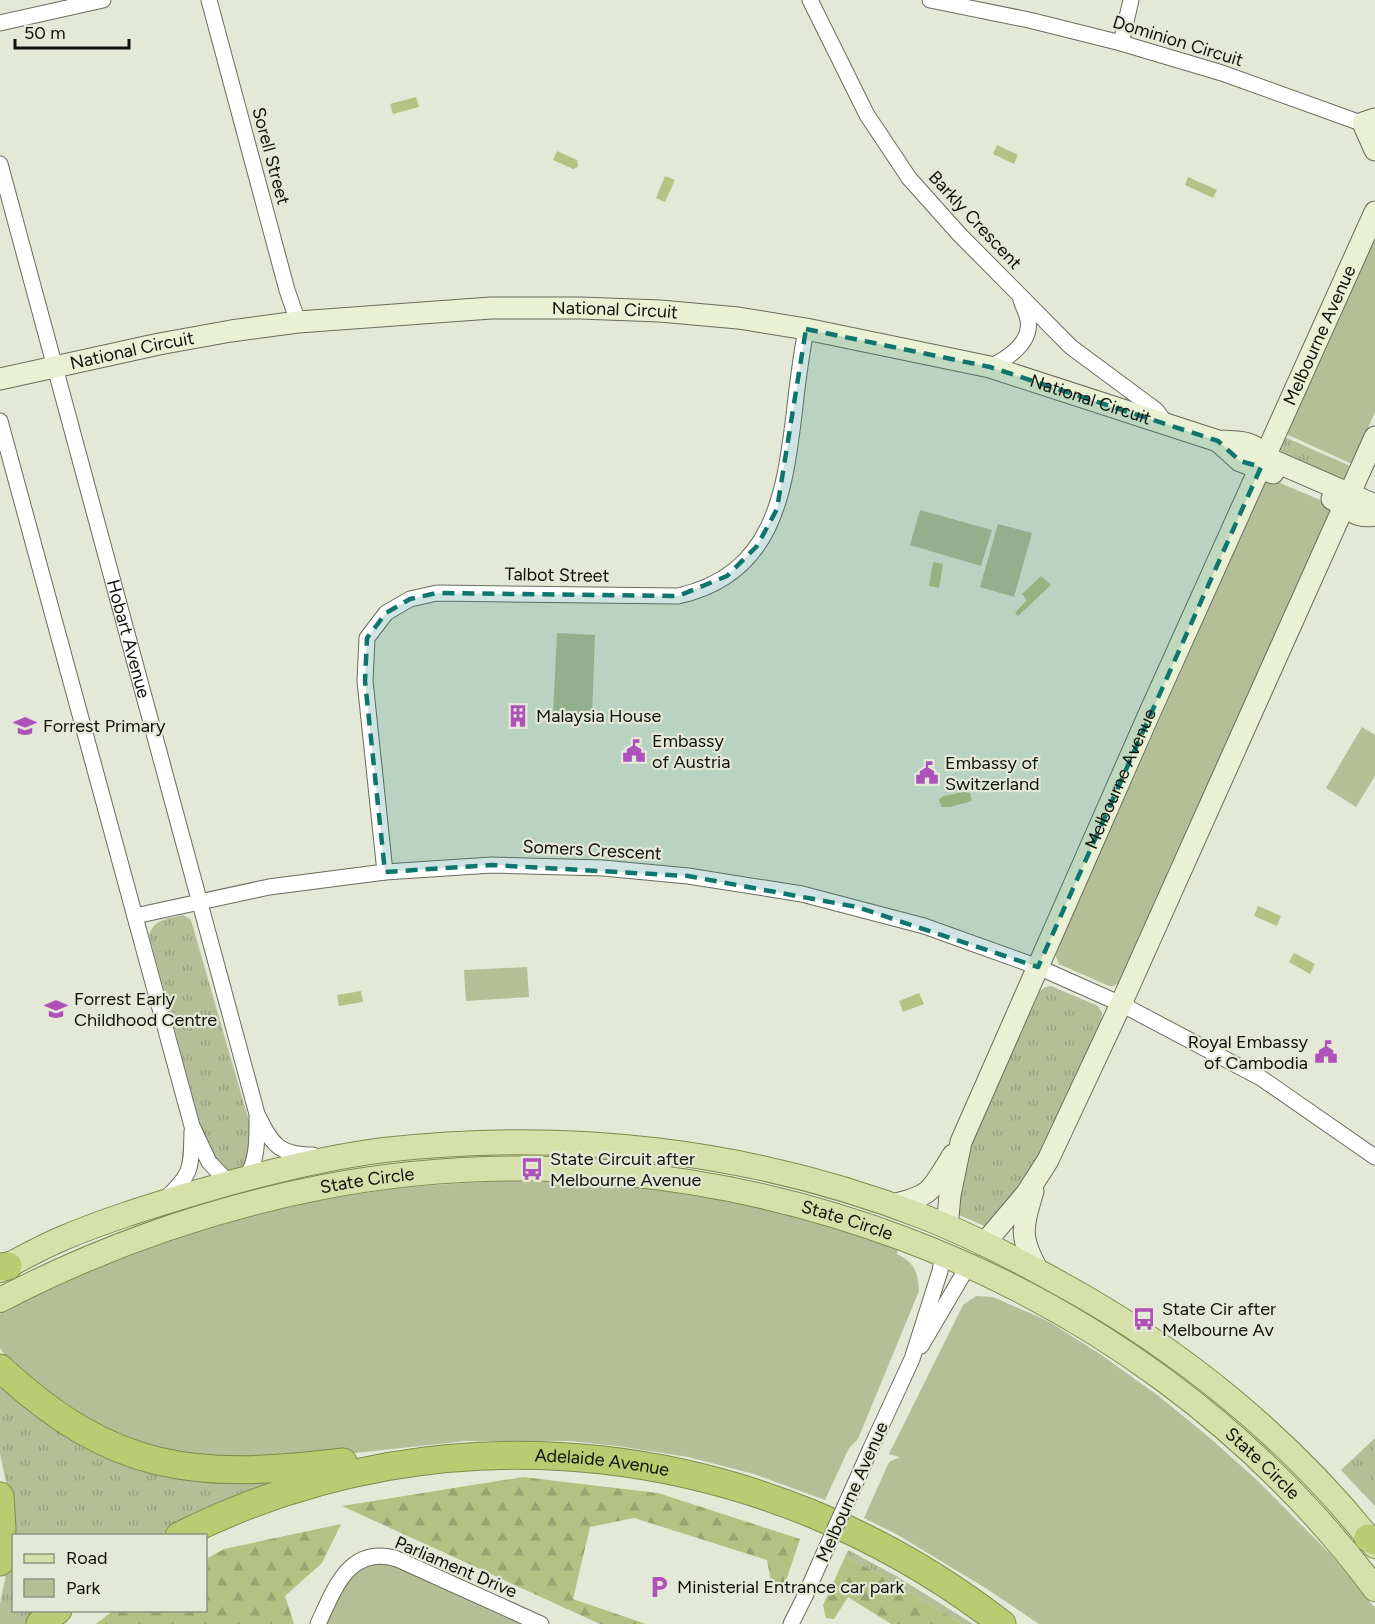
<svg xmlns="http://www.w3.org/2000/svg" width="1375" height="1624" viewBox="0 0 1375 1624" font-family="Figtree,sans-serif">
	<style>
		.grass { fill: url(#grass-tufts) }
		.forest { fill: url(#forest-firs) }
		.park { fill: #b4be97 }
		.water { fill: #b4c284 }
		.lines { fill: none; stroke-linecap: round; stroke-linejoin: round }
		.street-casing { stroke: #696c5d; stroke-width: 17 }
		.secondary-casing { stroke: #696c5d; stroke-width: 23 }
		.primary-casing { stroke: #7e8b4d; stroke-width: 26 }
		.highway-casing { stroke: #7e8b4d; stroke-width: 29 }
		.street { stroke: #fff; stroke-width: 15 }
		.secondary { stroke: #eaf0d4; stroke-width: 21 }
		.primary { stroke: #d6e0aa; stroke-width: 24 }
		.highway { stroke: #bacc71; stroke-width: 27 }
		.street-bridge-casing { stroke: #696c5d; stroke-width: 17; stroke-linecap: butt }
		.street-bridge { stroke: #fff; stroke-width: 15 }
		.marked { fill: #0f766e; fill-opacity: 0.2; stroke: #0f766e; stroke-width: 4.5; stroke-dasharray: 12 8; stroke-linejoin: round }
		.labels { text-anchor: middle; stroke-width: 4.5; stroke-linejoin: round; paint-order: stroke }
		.street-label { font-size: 18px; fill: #10110b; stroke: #e4e9d7 }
		.poi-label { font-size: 18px; fill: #10110b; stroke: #e4e9d7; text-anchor: start }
	</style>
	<defs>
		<pattern id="grass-tufts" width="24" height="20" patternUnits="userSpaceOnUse" patternTransform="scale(1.5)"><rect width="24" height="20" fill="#b4be97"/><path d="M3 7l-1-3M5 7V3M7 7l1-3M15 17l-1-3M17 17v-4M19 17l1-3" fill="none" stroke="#9aa281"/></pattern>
		<pattern id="forest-firs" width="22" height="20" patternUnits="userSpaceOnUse" patternTransform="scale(1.5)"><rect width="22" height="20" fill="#b3c183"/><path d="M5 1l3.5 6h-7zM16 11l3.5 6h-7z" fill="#99a570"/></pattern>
	</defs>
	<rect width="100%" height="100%" fill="#e4e9d7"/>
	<path class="grass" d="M1284 438H1287L1348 465 1351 468 1347 478 1344 480 1284 458 1280 449Z
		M183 915 191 920 253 1135 246 1166 225 1172 207 1149 149 935C154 919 168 919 183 915Z
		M1051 986 1098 1006 1102 1013 1101 1020 1033 1168 987 1227 959 1215 957 1205 967 1154 1040 991 1045 987Z
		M0 1381 299 1474 195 1518 159 1535 14 1536V1610L43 1611 26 1624H0V1604L9 1559V1496L0 1454Z
		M1375 1438V1506L1341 1470Z
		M848 1550 898 1577 973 1624H962L878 1573 845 1557Z"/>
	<path class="forest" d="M523 1477 658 1493 800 1539 781 1595 772 1587 767 1560 634 1518 590 1527 573 1599 646 1624H600L342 1506Z
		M341 1524 322 1563 285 1596 294 1624H96L113 1611 206 1610V1559L224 1549Z
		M845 1557 878 1573 962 1624H891L848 1597 834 1619 826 1618 823 1605Z"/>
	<path class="park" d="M1375 236V412L1352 464 1286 434Z
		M1273 480 1325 502 1329 507V513L1119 982 1114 986H1109L1059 964 1055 954 1265 483Z
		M920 510 992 530 981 566 910 545Z
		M998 524 1032 533 1014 597 980 587Z
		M557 633 595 635 592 717 553 715Z
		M1362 727 1375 735V776L1356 807 1326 788Z
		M527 967 529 997 466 1001 464 970Z
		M506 1181 567 1182 645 1188 720 1200 792 1215 898 1249 897 1254C914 1262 918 1272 919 1291L858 1439 849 1448 825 1500 754 1474 688 1457 617 1446 569 1441H466L310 1458 214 1462 116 1439 15 1369 0 1348V1314L12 1305C45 1290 78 1273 112 1261 198 1229 288 1203 379 1191 421 1185 464 1183 506 1181Z
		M976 1296 993 1297 1048 1321 1100 1354 1160 1397 1210 1438 1259 1482 1332 1556 1375 1608V1624H1039L987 1589 898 1535 864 1518 889 1462 900 1457 889 1454 963 1305Z
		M381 1556 529 1624H318L336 1584Z"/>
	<path class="water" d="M416 97 419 107 393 114 390 104Z
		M997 145 1018 155 1014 164 993 154Z
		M557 151 577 160 578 167 573 169 553 160Z
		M665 176 675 180 665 202 656 198Z
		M1188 177 1217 190 1213 198 1185 185Z
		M933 562 943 564 939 588 929 586Z
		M1041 576 1051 585 1018 616 1015 613 1027 600 1022 594Z
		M964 792 970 793 972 801 950 807H941L939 799 944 796Z
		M1258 906 1281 916 1277 926 1254 916Z
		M1294 953 1315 964 1310 974 1289 962Z
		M361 991 363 1002 339 1006 337 995Z
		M919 993 924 1004 903 1012 899 1001Z"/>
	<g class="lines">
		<g class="street-casing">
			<g id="street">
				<path d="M209 0 287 290 298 322"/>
				<path d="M810 0 867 115 909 178 959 234 1071 347 1156 410 1165 422"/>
				<path d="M930 0 1029 20 1121 43 1222 73 1372 127"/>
				<path d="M0 23 103 0"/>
				<path d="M1121 43 1131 0"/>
				<path id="s1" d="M0 164 257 1114C272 1144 278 1155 313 1155"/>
				<path d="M990 367C1008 358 1032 343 1028 320 1027 313 1023 307 1021 300"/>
				<path d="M0 421 192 1126 209 1162 229 1183"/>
				<path d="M385 872 365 681 367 638 386 613 410 599 437 593 678 596C772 575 784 497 794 415 797 386 801 357 806 329"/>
				<path d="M135 916 269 887 385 872 492 865 603 868 688 876 802 894 924 926 1038 967 1121 1004 1261 1078 1375 1157"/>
				<path d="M245 1179C258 1162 257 1138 257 1117"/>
				<path d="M165 1199C193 1173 191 1168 192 1131"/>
				<path d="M921 1346 968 1266"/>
				<path d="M870 1450 912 1359 940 1271 943 1254"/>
				<path d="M318 1624C334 1590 349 1544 397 1559L541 1624"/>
				<path d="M791 1624 805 1596"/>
			</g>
		</g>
		<g class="secondary-casing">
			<g id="secondary">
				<path d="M1375 119 1363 123 1375 150"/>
				<path id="s2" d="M0 379 159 344 231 331 298 322 491 308H580L660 311 738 318 806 329 990 367 1218 441C1237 442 1254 440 1265 457L1375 505"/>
				<path d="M1218 441 1240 461 1273 473"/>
				<path d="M1332 499C1350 507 1353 519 1375 515"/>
				<path d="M1033 1191C1022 1229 1019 1236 1038 1271"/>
				<path d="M892 1205C934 1195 931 1190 953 1155"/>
				<path id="s3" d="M947 1227 950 1195 961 1142 1150 712 1375 212"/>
				<path d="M983 1245 1027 1193 1048 1160 1121 1004 1375 437"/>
			</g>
		</g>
		<g class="primary-casing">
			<g id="primary">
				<path d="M0 1270C20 1259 40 1248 61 1239 105 1220 152 1206 198 1192 259 1174 321 1158 384 1150 567 1129 752 1150 924 1217 970 1235 1018 1260 1061 1284 1180 1349 1291 1439 1375 1546"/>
				<path id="s4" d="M0 1300C100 1248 207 1210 318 1188 712 1111 1134 1267 1375 1589"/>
			</g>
		</g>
		<g class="highway-casing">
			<g id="highway">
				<path d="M0 1267 8 1266"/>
				<path d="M0 1368C113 1473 195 1480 343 1462"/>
				<path d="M0 1496 2 1528 0 1562"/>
				<path id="s5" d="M179 1536C449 1400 765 1440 1002 1624"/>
				<path d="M1368 1538 1375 1541"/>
				<path d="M40 1624 58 1610"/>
			</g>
		</g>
		<use href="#street" class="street"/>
		<use href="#secondary" class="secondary"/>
		<use href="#primary" class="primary"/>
		<use href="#highway" class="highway"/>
		<g class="street-bridge-casing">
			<path id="street-bridge" d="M805 1596 870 1450"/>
		</g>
		<use href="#street-bridge" class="street-bridge"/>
	</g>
	<path class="marked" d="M806 329 990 367 1218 441 1240 461 1261 467 1038 967 857 907 688 876 492 865 385 872 365 681 367 638 386 613 410 599 437 593 678 596 727 576 757 546 777 509Z"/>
	<defs>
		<g id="building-bare" transform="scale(1.8)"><path d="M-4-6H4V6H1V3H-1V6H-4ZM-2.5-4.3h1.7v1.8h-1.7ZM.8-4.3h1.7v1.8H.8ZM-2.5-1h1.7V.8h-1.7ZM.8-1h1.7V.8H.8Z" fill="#af51bb" stroke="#e4e9d7" stroke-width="2.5" paint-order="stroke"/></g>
		<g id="school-bare" transform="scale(1.8)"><path d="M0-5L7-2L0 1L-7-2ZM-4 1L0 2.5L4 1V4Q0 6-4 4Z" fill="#af51bb" stroke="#e4e9d7" stroke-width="2.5" paint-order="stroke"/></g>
		<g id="civic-bare" transform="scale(1.8)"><path d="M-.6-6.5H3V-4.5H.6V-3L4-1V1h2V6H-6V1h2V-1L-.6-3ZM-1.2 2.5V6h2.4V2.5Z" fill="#af51bb" stroke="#e4e9d7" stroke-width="2.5" paint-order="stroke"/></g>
		<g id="bus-bare" transform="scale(1.8)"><path d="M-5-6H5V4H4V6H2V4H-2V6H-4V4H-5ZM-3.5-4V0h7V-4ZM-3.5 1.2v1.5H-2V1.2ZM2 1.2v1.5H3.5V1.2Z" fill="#af51bb" stroke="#e4e9d7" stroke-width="2.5" paint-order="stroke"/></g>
		<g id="parking-bare" transform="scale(1.8)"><path d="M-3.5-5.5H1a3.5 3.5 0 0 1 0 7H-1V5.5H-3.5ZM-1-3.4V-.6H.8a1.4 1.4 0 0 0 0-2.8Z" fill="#af51bb" stroke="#e4e9d7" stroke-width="2.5" paint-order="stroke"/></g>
	</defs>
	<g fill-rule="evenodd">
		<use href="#building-bare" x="518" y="716"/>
		<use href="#school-bare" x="25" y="726"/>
		<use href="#civic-bare" x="634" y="751"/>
		<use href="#civic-bare" x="927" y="773"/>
		<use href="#school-bare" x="56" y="1009"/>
		<use href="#civic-bare" x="1326" y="1052"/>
		<use href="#bus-bare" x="532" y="1169"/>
		<use href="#bus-bare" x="1144" y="1319"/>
		<use href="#parking-bare" x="659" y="1587"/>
	</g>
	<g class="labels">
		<g class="street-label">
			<text transform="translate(1178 41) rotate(17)" y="6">Dominion Circuit</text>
			<text transform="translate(271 156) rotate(75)" y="6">Sorell Street</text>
			<text transform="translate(975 220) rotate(47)" y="6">Barkly Crescent</text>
			<text dy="6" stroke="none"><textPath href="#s2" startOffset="621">National Circuit</textPath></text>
			<text dy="6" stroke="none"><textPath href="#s3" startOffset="969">Melbourne Avenue</textPath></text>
			<text dy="6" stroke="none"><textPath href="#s2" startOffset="135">National Circuit</textPath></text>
			<text dy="6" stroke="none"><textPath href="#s2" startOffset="1107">National Circuit</textPath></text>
			<text transform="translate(557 575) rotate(1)" y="6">Talbot Street</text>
			<text dy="6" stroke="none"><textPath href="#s1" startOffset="492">Hobart Avenue</textPath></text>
			<text dy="6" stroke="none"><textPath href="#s3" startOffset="483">Melbourne Avenue</textPath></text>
			<text transform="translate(592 850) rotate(3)" y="6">Somers Crescent</text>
			<text dy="6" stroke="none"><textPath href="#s4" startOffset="388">State Circle</textPath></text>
			<text dy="6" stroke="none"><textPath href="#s4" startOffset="874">State Circle</textPath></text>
			<text dy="6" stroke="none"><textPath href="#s5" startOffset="436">Adelaide Avenue</textPath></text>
			<text dy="6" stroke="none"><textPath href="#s4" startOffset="1360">State Circle</textPath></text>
			<text transform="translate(852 1492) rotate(-66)" y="6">Melbourne Avenue</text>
			<text transform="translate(456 1567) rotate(23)" y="6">Parliament Drive</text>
		</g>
		<g class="poi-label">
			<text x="536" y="722">Malaysia House</text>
			<text x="43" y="732">Forrest Primary</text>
			<text x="652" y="747">Embassy<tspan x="652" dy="21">of Austria</tspan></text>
			<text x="945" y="769">Embassy of<tspan x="945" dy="21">Switzerland</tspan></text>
			<text x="74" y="1005">Forrest Early<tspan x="74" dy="21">Childhood Centre</tspan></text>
			<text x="1308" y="1048" text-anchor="end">Royal Embassy<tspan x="1308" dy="21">of Cambodia</tspan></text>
			<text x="550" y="1165">State Circuit after<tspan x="550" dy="21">Melbourne Avenue</tspan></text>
			<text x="1162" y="1315">State Cir after<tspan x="1162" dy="21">Melbourne Av</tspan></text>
			<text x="677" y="1593">Ministerial Entrance car park</text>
		</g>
	</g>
	<rect x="12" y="1534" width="195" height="78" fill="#e4e9d7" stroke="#8f9385" stroke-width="1.5"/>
	<rect x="24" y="1554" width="30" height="9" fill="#d6e0aa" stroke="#8f9385" stroke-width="1.5"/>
	<text x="66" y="1564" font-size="18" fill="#10110b">Road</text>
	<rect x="24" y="1579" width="30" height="18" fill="#b4be97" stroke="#8f9385" stroke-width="1.5"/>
	<text x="66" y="1594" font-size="18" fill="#10110b">Park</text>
	<path d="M15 39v9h114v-9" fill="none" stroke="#10110b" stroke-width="3"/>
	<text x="24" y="39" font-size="18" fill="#10110b" stroke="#e4e9d7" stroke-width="4.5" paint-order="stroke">50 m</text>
</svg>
